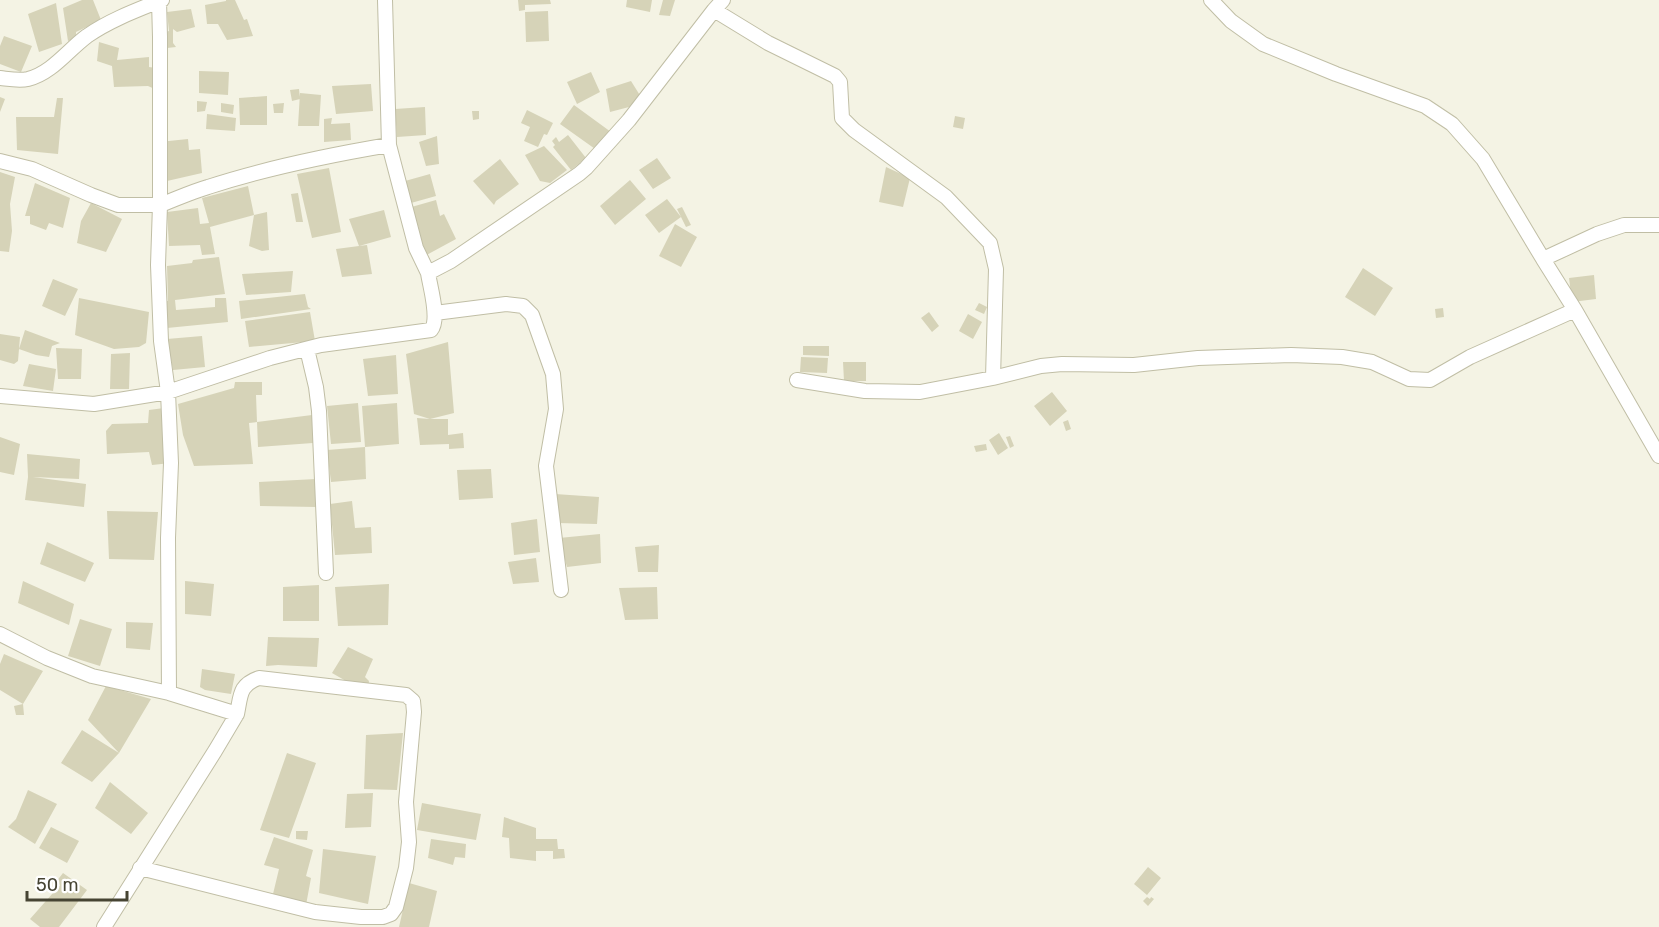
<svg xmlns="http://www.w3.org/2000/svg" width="1659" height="927" viewBox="0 0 1659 927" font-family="Rubik,sans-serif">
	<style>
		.building { fill: #d6d3b8 }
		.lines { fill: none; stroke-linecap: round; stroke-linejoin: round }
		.minor-casing { stroke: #c0bea5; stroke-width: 16 }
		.minor { stroke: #fff; stroke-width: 14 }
	</style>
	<rect width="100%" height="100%" fill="#f4f3e4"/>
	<path class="building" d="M82 0H93L101 20 76 32V38L68 41 63 8Z
		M226 0H235L244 20 247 19 253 36 227 40 218 24H207L205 5 226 1Z
		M518 0H550L551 4 525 5V10L519 11Z
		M627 0H652L650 12 626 7Z
		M663 0H675L670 16 659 15Z
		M56 3 62 44 39 52 28 14Z
		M191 9 195 27 177 32 173 29V43L176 47 167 48 166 32 169 31 167 12Z
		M548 11 549 41 526 42 525 12Z
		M4 36 32 46 21 72 0 64V46Z
		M99 42 119 48 117 60 149 57V67L156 68 157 90 148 86 114 87 112 66 97 61Z
		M199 71 229 72 228 95 199 93Z
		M591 72 600 92 577 104 567 82Z
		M631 81 641 97 629 107 610 112 606 89Z
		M371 84 373 111 336 114 332 86Z
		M299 89 300 99 292 101 290 90Z
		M300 93 321 95 319 126H298Z
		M267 96V125H240L239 98Z
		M0 97 5 99 0 112Z
		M57 98H63L58 154 17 150 16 117H54Z
		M197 101 207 102 205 111 197 112Z
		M221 103 234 105 233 114 221 112Z
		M284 103 283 113H274L273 104Z
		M574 105 611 132 598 151 560 124Z
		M425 107 426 135 397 137 395 109Z
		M527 110 553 123 547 135 544 134 538 147 524 141 530 127 521 123Z
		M472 111H479V119L473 120Z
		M207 114 236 118 235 131 206 129Z
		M955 116 965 118 963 129 953 127Z
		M332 118 331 124 350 123 351 140 324 142V119Z
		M568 135 586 158 571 170 553 147 555 145 552 141 556 137 559 142Z
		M437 136 439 164 426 166 419 142Z
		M188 139 189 150 200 149 202 173 167 181 159 142Z
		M544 146 567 170 550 183 540 181 525 155Z
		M657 158 671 178 653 189 639 170Z
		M500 159 519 184 496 201 494 205 473 181Z
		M886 167 910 178 903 207 879 202Z
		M329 168 341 232 312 238 297 174Z
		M0 172 15 177 10 204 12 231 9 252 0 251Z
		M430 174 436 196 411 203 405 181Z
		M630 180 646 199 615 225 600 206Z
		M35 183 70 198 63 228 49 223 46 230 30 224V216H25Z
		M248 186 254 215 210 227 215 254 202 255 200 245 169 246 167 212 198 208 200 224 209 223 202 198Z
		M298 193 303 222H296L291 194Z
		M667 199 681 217 677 209 682 207 691 225 686 227 681 217 659 233 645 215Z
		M436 200 440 216 444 214 456 239 421 258 412 229 419 226 414 227 408 208Z
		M91 203 122 219 106 252 77 243 81 221Z
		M384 210 391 237 359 246 367 245 372 274 342 277 336 249 359 246 349 219Z
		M267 212 269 250 262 251 249 246 254 215Z
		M675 224 697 237 681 267 659 256Z
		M219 257 225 294 175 300 176 310 215 307V298H226L228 322 167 328 163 301H168L167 266 192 263 193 260Z
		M1363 268 1393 288 1375 316 1345 297Z
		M293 271 291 292 246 295 242 274Z
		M1594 275 1596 299 1572 302 1569 278Z
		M53 279 78 289 65 316 42 306Z
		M305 294 308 307 311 309 241 319 239 301Z
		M79 298 149 312 146 343 139 347 114 349 75 335Z
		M979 303 987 307 984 314 975 310Z
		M1443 308 1444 317 1436 318 1435 309Z
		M310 312 315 341 249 347 245 321Z
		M929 312 939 326 932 332 921 318Z
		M968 314 982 322 973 339 959 331Z
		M25 330 60 343 52 346 49 357 36 355 19 349Z
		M0 334 20 337 18 361 14 364 0 360Z
		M202 336 205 367 173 370 167 339Z
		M448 342 454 413 430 419H448V435L463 433 464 448 449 449V444L420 445 417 418 430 419 414 414 406 354Z
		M803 346H829V356L803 355Z
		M56 348 82 349 81 379H58Z
		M130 353 129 389H110L111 354Z
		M396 355 398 394 368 396 363 359Z
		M801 357 828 358 827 373 800 372Z
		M843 362H866V381H844Z
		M29 364 56 369 53 391 23 386Z
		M235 382H262V395H256L257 422 249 423 253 464 194 466 183 435 178 404 234 388Z
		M1052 392 1067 411 1050 426 1034 406Z
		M358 403 361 442 331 444 327 406Z
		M397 403 399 444 365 447 366 479 331 482 327 450 365 447 362 406Z
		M164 408 171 463 152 465 149 452 107 454 106 431 112 424 148 423 149 410Z
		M312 415 313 443 258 447 257 422Z
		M1068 420 1071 429 1066 431 1063 422Z
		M999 433 1008 448 998 455 989 440Z
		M1010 436 1014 446 1010 448 1006 437Z
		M0 437 20 444 14 475 0 472Z
		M986 444 987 450 976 452 974 446Z
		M27 454 80 459 79 479 33 477 86 484 84 507 25 500 28 477Z
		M491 469 493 498 459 500 457 470Z
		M316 479V507L260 506 259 482Z
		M555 494 599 497 597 524 557 523Z
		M352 501 355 528 371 527 372 553 335 555 330 504Z
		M107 511 158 512 154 560 109 559Z
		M537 519 540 552 514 555 511 523Z
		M600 534 601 563 567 567 559 538Z
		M47 542 94 563 85 582 40 564Z
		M659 545 658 572H638L635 547Z
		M536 558 539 582 513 584 508 562Z
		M23 581 74 604 69 625 18 603Z
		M185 581 214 584 211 616 185 614Z
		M389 584 388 625 338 626 335 587Z
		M319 585V621H283V587Z
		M657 587 658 619 625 620 619 588Z
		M80 619 112 629 100 666 68 656Z
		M126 622 153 623 150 650 126 648Z
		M268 637 319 638 317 667 278 665 266 666Z
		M348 647 373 659 365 677 369 681 368 689 353 685 332 673Z
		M4 654 43 671 23 704 0 690V664Z
		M202 669 235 674 231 694 205 690 200 687Z
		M106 686 151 699 119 753 88 720Z
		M23 704 24 715H16L14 706Z
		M82 730 119 753 92 782 61 763Z
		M403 733 397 790 364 789 366 735Z
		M287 753 316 763 289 838 260 830Z
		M110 782 148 813 131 834 95 808Z
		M28 790 57 804 35 844 8 827 16 819Z
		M373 793 371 827 345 828 347 794Z
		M422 803 481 814 476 840 417 830Z
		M504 817 536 828V839H557L558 849H564L565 858 553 859V851H536V861L510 858 509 838 502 837Z
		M51 827 79 841 67 863 39 848Z
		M296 831H308L307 840 296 839Z
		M274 837 313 850 306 876 311 878 306 905 273 894 279 869 264 865Z
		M431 839 466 844 465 858 455 857 453 865 428 858Z
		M323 849 376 856 368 904 319 893Z
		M1148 867 1161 878 1147 895 1134 884Z
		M63 873 87 890 59 927H40L30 919 60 885 56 882Z
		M409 883 437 891 429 927H399Z
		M1147 897 1150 899 1151 897 1154 899 1148 906 1143 901Z"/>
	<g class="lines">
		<g class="minor-casing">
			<path id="minor" d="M385 0 389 145
				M1211 0 1231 21 1263 44 1336 74 1425 106 1452 124 1483 159 1543 259 1597 234 1624 225H1659
				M159 1 160 37V205C176 199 191 192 208 187 266 168 330 155 389 145L416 248 428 273
				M714 10 768 43 835 76 840 82 842 118 854 130 946 197 990 243 996 269 993 378
				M0 78C9 79 19 81 28 79 52 73 68 50 87 36 110 20 137 10 162 0
				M0 161 32 169 91 195 118 205H160L158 265 161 341 168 392 171 463 168 538 169 693 237 714 215 751 104 927
				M1575 310 1659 456
				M435 313 506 304 523 306 532 315 553 374 556 409 546 466 561 590
				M307 349 316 387 319 411 326 573
				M797 380 865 391 920 392 993 378 1041 366 1062 364 1134 365 1198 358 1291 355 1342 357 1372 362 1409 379 1430 380 1470 357 1575 310 1543 259
				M0 396 94 404 168 392 270 358 321 345 431 330C440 319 430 287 428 273L451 261 579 174 586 168 629 120 714 10 723 0
				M0 634 47 658 92 676 169 693
				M140 868 315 912 361 917H383L391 914 396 907 406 868 409 842 406 802 414 712 413 701 406 695 259 678C239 685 241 695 237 714"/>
		</g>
		<use href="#minor" class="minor"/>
	</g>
	<path d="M27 891v9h100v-9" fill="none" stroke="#464433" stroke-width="3"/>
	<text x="36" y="891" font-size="18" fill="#464433" stroke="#ffffff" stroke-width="4.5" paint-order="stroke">50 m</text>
</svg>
